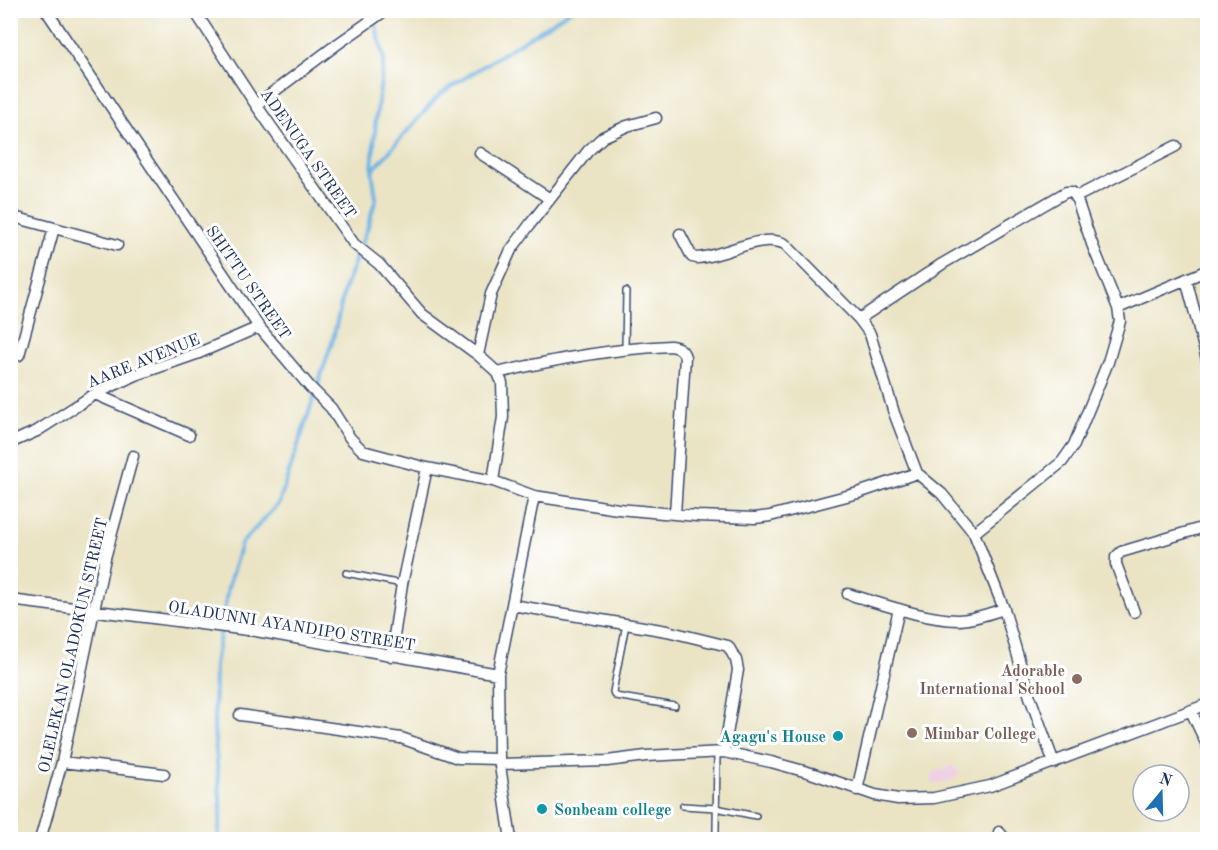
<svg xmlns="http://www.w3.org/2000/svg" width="1218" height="850" viewBox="0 0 1218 850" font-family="'Old Standard TT',serif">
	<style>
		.built { fill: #f0d0e5 }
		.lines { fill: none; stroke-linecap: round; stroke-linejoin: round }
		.stream { stroke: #6eb2e4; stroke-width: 4 }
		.lane-casing { stroke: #3a4a6d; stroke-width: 8 }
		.street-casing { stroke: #3a4a6d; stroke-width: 13 }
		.lane { stroke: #fff; stroke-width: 5 }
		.street { stroke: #fff; stroke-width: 10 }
		.education-dot { fill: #8d6e63; stroke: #fff; stroke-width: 2 }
		.culture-dot { fill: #0f9aa8; stroke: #fff; stroke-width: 2 }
		.labels { text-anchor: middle; stroke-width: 6; stroke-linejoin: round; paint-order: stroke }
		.street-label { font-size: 16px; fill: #1b2f5e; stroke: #fff }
		.education-label { font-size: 16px; font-weight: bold; fill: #785e54; stroke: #fff; text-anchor: end }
		.culture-label { font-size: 16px; font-weight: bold; fill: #0d838f; stroke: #fff; text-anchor: end }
	</style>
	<rect width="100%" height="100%" fill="#fff"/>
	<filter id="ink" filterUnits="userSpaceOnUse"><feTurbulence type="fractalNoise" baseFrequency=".0167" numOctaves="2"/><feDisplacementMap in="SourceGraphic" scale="12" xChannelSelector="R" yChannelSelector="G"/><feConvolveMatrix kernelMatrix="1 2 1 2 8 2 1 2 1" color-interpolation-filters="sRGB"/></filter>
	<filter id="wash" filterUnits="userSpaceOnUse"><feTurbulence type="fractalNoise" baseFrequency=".008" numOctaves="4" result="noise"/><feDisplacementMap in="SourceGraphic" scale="24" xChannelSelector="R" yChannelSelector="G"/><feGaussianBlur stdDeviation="1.35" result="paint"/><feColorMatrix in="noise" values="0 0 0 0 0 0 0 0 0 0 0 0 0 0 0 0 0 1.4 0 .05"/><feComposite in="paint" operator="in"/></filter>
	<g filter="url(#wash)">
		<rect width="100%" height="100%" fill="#eae4c5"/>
		<path class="built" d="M951 764 961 774 951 780 932 785V773L947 768Z"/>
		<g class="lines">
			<path class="stream" d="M373 170 440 94 571 10
				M218 840 221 810 214 729 215 665 228 587 241 544 279 503 333 339 345 287 367 229 376 198 372 170 376 118 384 59 372 10"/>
		</g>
	</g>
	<g filter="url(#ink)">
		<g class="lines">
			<g class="lane-casing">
				<path id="lane" d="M625 349 626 291
					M346 573 402 584
					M626 624 613 692 615 696 675 706
					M683 806 716 808 756 816
					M716 831 717 752"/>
			</g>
			<g class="street-casing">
				<path id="street" d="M46 10 259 327 310 387 331 408 350 438 363 451 427 468 493 481 534 496 618 509 697 516 755 518 770 516 858 493 917 473
					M194 10 256 105 354 244 379 264 422 314 478 355 498 373 502 383 503 417 493 481
					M256 105 336 45 386 10
					M480 153 550 199
					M1076 197 1176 146
					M10 216 117 245
					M680 234 692 257 697 258C723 257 761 232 785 244L859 319 870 334 894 413 917 473 942 494 974 533 1004 609 1030 697 1054 763
					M1186 279 1208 363
					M859 319 942 264 1066 192H1072L1076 197 1092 244 1118 308
					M19 355 54 228
					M478 355 491 294 511 250 531 223 588 151 603 137 627 126 656 118
					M498 373C555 359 611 349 670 346 678 347 683 349 685 357L675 514
					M95 394 189 435
					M10 443 37 431 95 394 136 375 199 353 259 327
					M974 533 1062 462 1074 445 1108 362 1120 321 1118 308 1208 270
					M848 594C879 603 926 620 958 620 973 620 990 613 1004 609
					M10 600 256 631 498 674
					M512 605 667 631 728 646 736 660 738 670 724 752
					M1134 612 1116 564V557L1121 552 1208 526
					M391 656 402 584 427 468
					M1191 711 1208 747
					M240 715 401 738 458 758 499 759
					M62 762 164 774
					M500 764 607 761 646 756 724 752 771 762 811 773 875 795 898 799 934 798 990 786 1208 704
					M857 790 899 609
					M999 832 1006 840
					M40 840 62 762 105 558 133 456
					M511 840 499 759 498 674 534 496"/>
			</g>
			<use href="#lane" class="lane"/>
			<use href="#street" class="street"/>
		</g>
	</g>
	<g class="education-dot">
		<circle cx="1077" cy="679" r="6"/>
		<circle cx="912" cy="733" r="6"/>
	</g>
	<g class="culture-dot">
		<circle cx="838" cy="736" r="6"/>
		<circle cx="542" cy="809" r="6"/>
	</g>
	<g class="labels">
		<g class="street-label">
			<text transform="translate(309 153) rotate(55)" y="6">ADENUGA STREET</text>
			<text transform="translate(249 282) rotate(55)" y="6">SHITTU STREET</text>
			<text transform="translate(143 360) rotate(-22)" y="6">AARE AVENUE</text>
			<text transform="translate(292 625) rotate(9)" y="6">OLADUNNI AYANDIPO STREET</text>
			<text transform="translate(72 645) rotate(-77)" y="6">OLELEKAN OLADOKUN STREET</text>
		</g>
		<g class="education-label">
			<text x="1065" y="676">Adorable<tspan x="1065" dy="18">International School</tspan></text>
			<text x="924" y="739" text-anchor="start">Mimbar College</text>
		</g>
		<g class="culture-label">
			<text x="826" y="742">Agagu's House</text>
			<text x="554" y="815" text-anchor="start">Sonbeam college</text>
		</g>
	</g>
	<rect width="1218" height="850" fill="none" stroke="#fff" stroke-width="36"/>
	<g transform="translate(1161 793) rotate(19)"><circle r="28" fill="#ffffff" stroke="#a4acbf" stroke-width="1.5"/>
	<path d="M0-4.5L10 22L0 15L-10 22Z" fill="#1f6fb2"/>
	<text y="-9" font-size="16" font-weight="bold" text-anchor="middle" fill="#1b2f5e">N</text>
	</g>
</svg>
